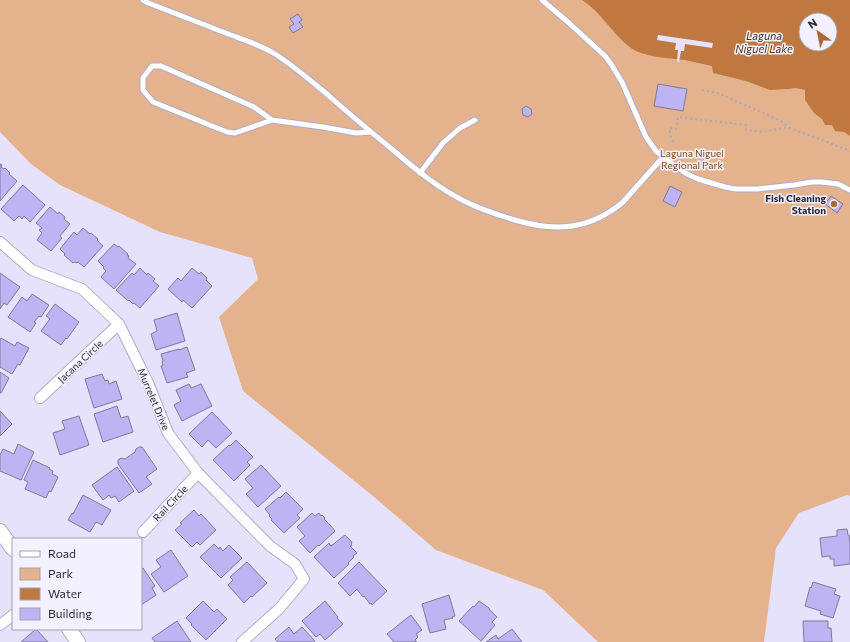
<svg xmlns="http://www.w3.org/2000/svg" width="850" height="642" viewBox="0 0 850 642" font-family="Commissioner,sans-serif">
	<style>
		.green { fill: #e4b38e; fill-rule: evenodd }
		.water { fill: #bf7940; fill-rule: evenodd }
		.pier { fill: #e6e2fc }
		.building { fill: #beb4f4; stroke: #7e7a97 }
		.lines { fill: none; stroke-linecap: round; stroke-linejoin: round }
		.lane-casing { stroke: #b0acca; stroke-width: 7 }
		.street-casing { stroke: #b0acca; stroke-width: 12 }
		.secondary-casing { stroke: #b0acca; stroke-width: 16 }
		.path { stroke: #adaabf; stroke-width: 2; stroke-dasharray: 2 3; stroke-linecap: butt }
		.lane { stroke: #fff; stroke-width: 5 }
		.street { stroke: #fff; stroke-width: 10 }
		.secondary { stroke: #fff; stroke-width: 14 }
		.poi-dot { fill: #ab6a34; stroke: #f3f1ff; stroke-width: 1.5 }
		.labels { text-anchor: middle; stroke-width: 3; stroke-linejoin: round; paint-order: stroke }
		.park-label { font-size: 10px; fill: #7b4a22; stroke: #f3f1ff }
		.poi-label { font-size: 10px; font-weight: bold; fill: #2c2a36; stroke: #f3f1ff; text-anchor: end }
		.street-label { font-size: 10px; fill: #2c2a36; stroke: #f3f1ff }
		.water-label { font-size: 11px; font-style: italic; fill: #4f3119; stroke: #f3f1ff }
	</style>
	<rect width="100%" height="100%" fill="#e6e2fc"/>
	<path class="green" d="M0 0H850V496L847 495 799 513 776 548 764 642H598L543 590 436 550 373 496 243 391 219 317 258 279 252 258 160 232 60 185 31 164 0 132ZM806 20H830V44H806Z"/>
	<path class="water" d="M582 0H850V136L844 132 835 131 832 125H825L822 119 814 113 805 100V90L796 88 788 89 770 90 746 81 713 73 712 66C703 64 694 62 685 60 669 58 643 57 631 48 612 34 601 12 582 0ZM806 20H830V44H806Z"/>
	<path class="pier" d="M658 35 713 43 712 48 685 44 684 51H681L679 62 677 61 678 50H675L676 43 657 40Z"/>
	<path class="building" d="M298 14 302 20 299 22 303 27 293 33 289 27 294 24 290 19Z
		M658 84 687 89 683 111 654 106Z
		M526 106 531 109 532 114 528 117 523 115 522 109Z
		M0 164 2 165 1 167 4 169 5 168 10 173 9 174 17 181 0 201Z
		M23 185 45 205 30 222 24 216 22 219 19 216 14 221 1 209Z
		M670 186 682 192 675 207 663 201Z
		M831 196 843 204 837 213 825 204Z
		M50 207 58 214 59 212 65 217 64 219 70 224 60 236 62 238 51 251 37 240 42 233 39 230 42 228 36 223Z
		M83 228 90 234 91 233 98 239 97 240 103 246 84 267 78 262 77 263 74 262 73 263 64 255 65 254 60 249 74 232 77 235Z
		M114 244 118 247 119 246 128 254 127 255 129 256 128 258 136 264 114 289 101 277 106 271 103 268 104 267 98 261Z
		M140 268 147 275 148 273 155 279 153 281 159 286 140 308 134 303 133 304 129 300 128 301 116 290 132 273 134 275Z
		M192 268 199 274 201 272 207 278 206 280 212 286 192 308 183 300 182 302 168 289 178 278 181 281Z
		M0 273 20 287 7 305 4 303 0 309Z
		M32 294 49 305 41 317 39 316 34 322 36 323 30 332 8 317 22 297 27 301Z
		M55 304 79 322 67 339 66 338 61 345 41 331 50 319 46 316Z
		M177 313 185 341 156 350 151 334 157 331 154 320Z
		M1 338 15 346 17 342 29 348 20 365 18 364 12 374 0 367V340Z
		M187 347 195 370 186 373 188 377 167 383 161 366 163 365 162 362 163 361 161 354 179 349V350Z
		M0 372 9 378 1 393H0Z
		M102 374 105 381 108 380 109 384 116 381 122 399 94 408 85 379Z
		M189 384 191 388 201 384 212 406 182 421 174 405 181 401 176 390Z
		M117 406 121 418 128 416 133 432 103 442 94 414Z
		M0 411 12 424 0 436Z
		M212 412 232 433 216 448 208 440 202 447 189 434Z
		M79 416 89 445 60 455 53 433 65 429 62 421Z
		M236 440 253 457 247 462 250 465 234 481 213 460 229 445 230 446Z
		M18 444 34 452 21 480 0 471V455L3 449 14 454Z
		M139 447H142L157 469 146 477 152 484 139 493 118 464V460L121 458 125 459 135 452 136 449Z
		M33 460 50 468 49 469 53 471 52 474 58 477 51 492 49 491 46 498 25 489 28 482 24 480Z
		M261 465 281 486 258 507 246 494 253 488 245 479Z
		M117 467 134 491 119 502 115 496 111 498 109 495 103 500 92 485Z
		M286 492 303 509 297 515 300 518 284 533 271 520 272 519 269 516 270 515 265 509 279 497 280 498Z
		M83 495 111 510 102 525 96 522 90 532 68 520 72 513 73 514Z
		M194 510 199 516 201 514 216 530 200 545 197 542 192 547 175 530 182 524 180 523Z
		M312 513 315 516 319 513 321 516 322 515 325 518 324 519 331 526 335 531 319 546 318 545 310 553 299 541 305 536 297 527Z
		M847 529 848 535H849L850 545V564L834 566V559H830V556L822 557 820 538 837 536V530Z
		M345 535 352 542 351 544 352 545 350 546 357 553 353 556 354 557 348 563 349 564 334 578 314 557 329 543 331 546Z
		M214 544 219 549 220 547 223 551 229 545 242 558 221 578 200 557Z
		M171 550 188 576 164 592 151 574 161 567 156 560Z
		M247 562 267 583 252 597 251 596 244 603 228 585 233 580 230 577Z
		M359 562 387 591 372 605 371 603 370 604 364 596 363 597 359 592 357 589 350 596 338 583Z
		M143 568 155 586 152 588 156 595 141 605V569Z
		M813 582 836 589 834 594 840 596 833 618 820 614 821 611 805 606 810 587 811 588Z
		M449 595 455 616 452 617 453 618 444 620 446 629 430 633 422 604Z
		M203 601 214 612 217 609 227 619 206 640 191 625 192 624 186 618Z
		M325 601 338 617 337 618 343 624 325 640 320 634 316 637 302 621Z
		M479 601 489 608V609L497 617 492 622 495 625 481 641 459 621 473 606 474 607Z
		M411 615 422 630 416 634 418 637 415 640 417 642H394L387 634Z
		M177 621 191 642H155L152 638Z
		M803 621H828V628H831L832 642H804Z
		M289 627 294 634 302 627 315 641 313 642H278L275 639Z
		M36 629 48 642H21Z
		M512 629 522 642H486L496 635 498 639Z"/>
	<g class="lines">
		<g class="lane-casing">
			<path id="lane" d="M143 0 146 2C173 13 201 23 228 34 244 40 261 45 275 54 294 66 311 81 328 95 349 114 371 132 393 150 415 169 438 188 464 201 480 209 498 215 515 220 555 232 590 230 623 202L663 157
				M542 0 569 23 605 56 611 64 622 82 646 137 656 151 675 166 687 174 698 179 725 187 736 189H757L794 185 812 182H822L838 184 850 190
				M272 120 235 133 227 132 153 102 143 90V78L152 66H161L254 107 272 120 323 127 356 133 371 132
				M420 173 443 143 460 128 475 120"/>
		</g>
		<g class="street-casing">
			<path id="street" d="M0 242 32 270 82 289 119 324 149 385 168 433 198 473 270 546 295 564 304 579 279 609 242 642
				M40 398 119 324
				M143 532 198 473
				M0 625 13 615"/>
		</g>
		<g class="secondary-casing">
			<path id="secondary" d="M0 531 13 549
				M69 629 78 642"/>
		</g>
		<path class="path" d="M702 90 718 93 781 121 786 125 787 127
			M673 142 670 135V128L676 129 678 117 746 125V130L764 132 787 127 848 150 850 151"/>
		<use href="#lane" class="lane"/>
		<use href="#street" class="street"/>
		<use href="#secondary" class="secondary"/>
	</g>
	<circle class="poi-dot" cx="834" cy="204" r="4"/>
	<g class="labels">
		<g class="park-label">
			<text x="692" y="157">Laguna Niguel<tspan x="692" dy="12">Regional Park</tspan></text>
		</g>
		<g class="poi-label">
			<text x="826" y="202">Fish Cleaning<tspan x="826" dy="12">Station</tspan></text>
		</g>
		<g class="street-label">
			<text transform="translate(80 361) rotate(-43)" y="4">Jacana Circle</text>
			<text transform="translate(154 399) rotate(67)" y="4">Murrelet Drive</text>
			<text transform="translate(170 503) rotate(-47)" y="4">Rail Circle</text>
		</g>
		<g class="water-label">
			<text x="764" y="40">Laguna<tspan x="764" dy="13">Niguel Lake</tspan></text>
		</g>
	</g>
	<rect x="12" y="538" width="130" height="92" fill="#f3f1ff" stroke="#a3a1af"/>
	<rect x="20" y="551" width="20" height="6" fill="#ffffff" stroke="#a3a1af"/>
	<text x="48" y="558" font-size="12" fill="#2c2a36">Road</text>
	<rect x="20" y="568" width="20" height="12" fill="#e4b38e" stroke="#a3a1af"/>
	<text x="48" y="578" font-size="12" fill="#2c2a36">Park</text>
	<rect x="20" y="588" width="20" height="12" fill="#bf7940" stroke="#a3a1af"/>
	<text x="48" y="598" font-size="12" fill="#2c2a36">Water</text>
	<rect x="20" y="608" width="20" height="12" fill="#beb4f4" stroke="#a3a1af"/>
	<text x="48" y="618" font-size="12" fill="#2c2a36">Building</text>
	<g transform="translate(818 32) rotate(327)"><circle r="19" fill="#f3f1ff" stroke="#a3a1af"/>
	<path d="M0-3L7 15L0 10L-7 15Z" fill="#ab6a34"/>
	<text y="-6" font-size="11" font-weight="bold" text-anchor="middle" fill="#2c2a36">N</text>
	</g>
</svg>
